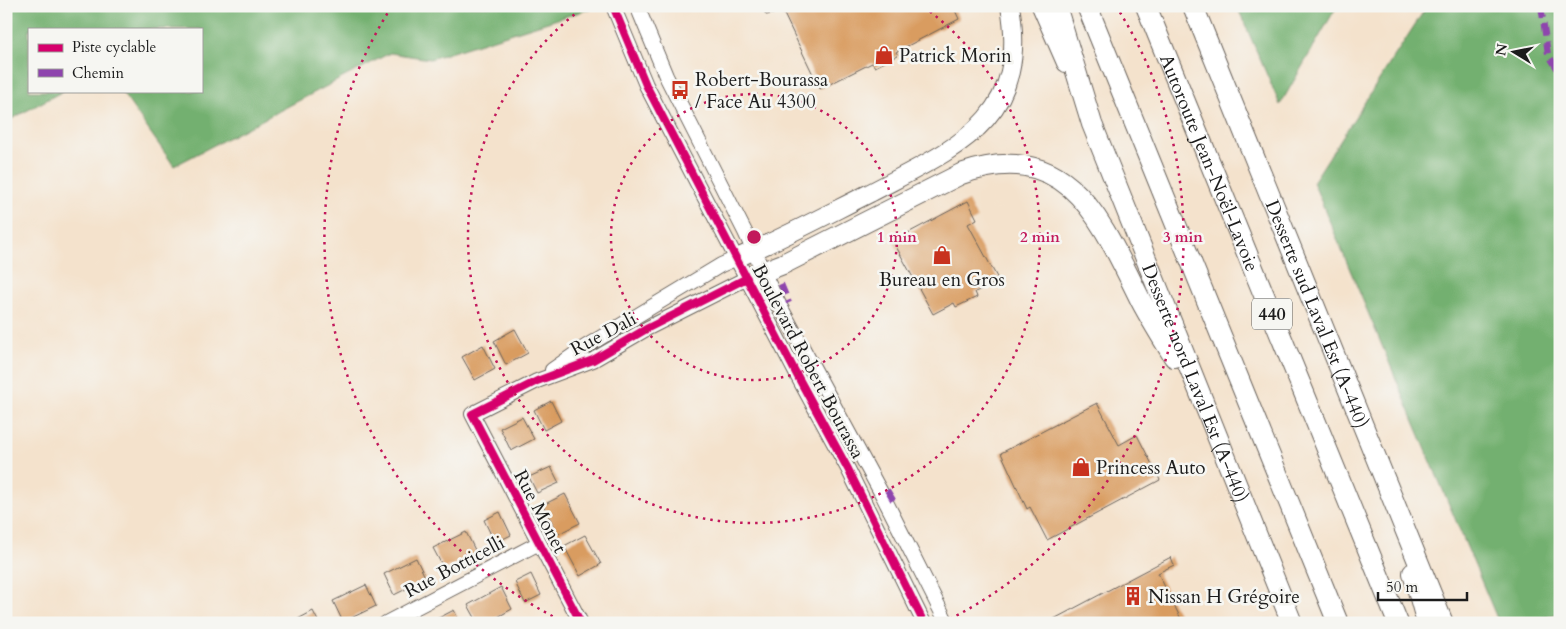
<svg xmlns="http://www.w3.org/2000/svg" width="1566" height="629" viewBox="0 0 1566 629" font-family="Cardo,serif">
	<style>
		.forest { fill: #73b070; stroke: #486646 }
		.building { fill: #d99c61 }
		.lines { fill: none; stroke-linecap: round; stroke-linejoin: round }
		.minor-casing { stroke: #68615a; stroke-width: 16 }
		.major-casing { stroke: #68615a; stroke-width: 20 }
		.highway-casing { stroke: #68615a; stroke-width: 22 }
		.minor { stroke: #fff; stroke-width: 14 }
		.major { stroke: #fff; stroke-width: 18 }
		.highway { stroke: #fff; stroke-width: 20 }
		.quiet { stroke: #8e44ad; stroke-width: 6; stroke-dasharray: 12 6; stroke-linecap: butt }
		.cycleway-casing { stroke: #f6f6f2; stroke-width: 11 }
		.cycleway { stroke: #d6006c; stroke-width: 8 }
		.ring { fill: none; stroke: #c2185b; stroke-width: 2.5; stroke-dasharray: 2.5 5 }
		.labels { text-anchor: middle; stroke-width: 5; stroke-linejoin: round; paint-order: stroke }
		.shield { fill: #f6f6f2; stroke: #5d5d5c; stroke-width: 1 }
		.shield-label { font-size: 18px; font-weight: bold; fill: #1c1c1c }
		.poi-label { font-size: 19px; fill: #1c1c1c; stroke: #f6f6f2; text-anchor: start }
		.street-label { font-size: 19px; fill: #1c1c1c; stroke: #f6f6f2 }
		.centre { fill: #c2185b; stroke: #f6f6f2; stroke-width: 2.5 }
		.ring-label { font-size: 15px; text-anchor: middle; font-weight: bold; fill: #c2185b; stroke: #f6f6f2; stroke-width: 5; stroke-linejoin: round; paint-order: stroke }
	</style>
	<rect width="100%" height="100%" fill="#f6f6f2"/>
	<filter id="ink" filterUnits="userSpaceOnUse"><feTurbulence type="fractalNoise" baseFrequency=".02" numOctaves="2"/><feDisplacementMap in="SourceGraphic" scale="10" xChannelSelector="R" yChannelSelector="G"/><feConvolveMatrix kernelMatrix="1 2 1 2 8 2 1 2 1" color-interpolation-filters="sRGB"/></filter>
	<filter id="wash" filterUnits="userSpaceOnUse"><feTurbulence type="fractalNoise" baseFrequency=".0096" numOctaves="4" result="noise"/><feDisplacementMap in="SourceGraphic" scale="20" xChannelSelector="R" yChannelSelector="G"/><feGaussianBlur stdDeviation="1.12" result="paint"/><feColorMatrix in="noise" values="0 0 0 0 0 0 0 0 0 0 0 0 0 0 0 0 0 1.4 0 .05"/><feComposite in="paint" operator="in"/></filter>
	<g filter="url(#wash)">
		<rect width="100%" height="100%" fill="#f4e2cc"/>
		<path class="forest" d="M6 6H599L430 59 390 53 174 166 121 91H201V29H29V91H63L6 122Z
			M1237 6H1337L1280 105Z
			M1427 6H1560V613L1525 623H1499L1313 182Z"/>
		<g id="blocks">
			<path class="building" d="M762 6H953L959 19 896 52 898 55 885 62 875 67 872 63 820 89 783 12 766 15Z
				M968 201 977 219 968 224 999 281 975 292 977 297 956 307 954 303 933 314 893 241Z
				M515 329 528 353 506 365 494 341Z
				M483 345 495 369 475 380 462 357Z
				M551 401 561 421 544 430 534 410Z
				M1097 403 1119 445 1137 435 1160 480 1047 540 1030 507 1027 509 1001 453Z
				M522 417 534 439 511 451 500 428Z
				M551 467 559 483 537 493 529 477Z
				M565 494 580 523 558 534 543 505Z
				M500 512 511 535 495 543 484 520Z
				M466 532 477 554 444 569 433 548Z
				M585 535 601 564 580 576 564 546Z
				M1171 557 1174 565 1158 573 1183 623H1056L1054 619Z
				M416 558 426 579 394 595 384 574Z
				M531 574 541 595 525 603 515 582Z
				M366 585 376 606 343 622 333 601Z
				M501 587 512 609 487 623H478L468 605Z
				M454 610 460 623H429Z
				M313 611 319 623H300L298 619Z"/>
		</g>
	</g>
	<g filter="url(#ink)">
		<use href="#blocks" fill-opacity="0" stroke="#68615a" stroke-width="1"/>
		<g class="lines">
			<g class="minor-casing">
				<path id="minor" d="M613 6 646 85 798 377 848 469 924 623
					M637 6 666 76 745 232 773 293 884 498 947 623
					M552 370 585 347 721 265 737 258
					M386 623 539 543
					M581 623 472 414 537 381 593 360 648 328 747 278"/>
			</g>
			<g class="major-casing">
				<path id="major" d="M1041 6 1066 63
					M737 258C783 238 826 215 870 193 955 148 1030 121 1010 6"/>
			</g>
			<g class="highway-casing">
				<g id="highway">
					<path id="s1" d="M1056 6 1092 124 1292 623"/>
					<path d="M1087 6 1338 623"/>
					<path id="s2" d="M1146 6 1398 623"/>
					<path id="s3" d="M1193 6 1443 623"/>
					<path d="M747 278 783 264 961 174C1069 136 1101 221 1141 301 1151 320 1163 339 1174 357"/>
					<path d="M1413 573 1427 623"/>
				</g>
			</g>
			<use href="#minor" class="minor"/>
			<use href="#major" class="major"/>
			<use href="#highway" class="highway"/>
			<path class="quiet" d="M1541 6 1548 54 1560 73
				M781 284 789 303
				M887 490 896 505"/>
			<g class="cycleway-casing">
				<path id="cycleway" d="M613 6 646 85 798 377 848 469 924 623
					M581 623 472 414 537 381 593 360 648 328 747 278"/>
			</g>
			<use href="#cycleway" class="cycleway"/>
		</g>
	</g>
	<g class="ring">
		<circle cx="754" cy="237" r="143"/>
		<path d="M924 7A286 286 0 1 1 584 7"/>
		<path d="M566 623A429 429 0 0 1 392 6M1116 6A429 429 0 0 1 942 623"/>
	</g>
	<defs>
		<g id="shop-bare" transform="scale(1.5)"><path d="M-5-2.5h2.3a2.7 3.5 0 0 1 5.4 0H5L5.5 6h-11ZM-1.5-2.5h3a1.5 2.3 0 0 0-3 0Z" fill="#c8321e" stroke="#f6f6f2" stroke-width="2.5" paint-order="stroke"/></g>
		<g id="bus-bare" transform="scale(1.5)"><path d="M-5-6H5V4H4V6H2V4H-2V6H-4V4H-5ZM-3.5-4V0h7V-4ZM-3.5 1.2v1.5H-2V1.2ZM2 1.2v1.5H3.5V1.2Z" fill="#c8321e" stroke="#f6f6f2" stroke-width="2.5" paint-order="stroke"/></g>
		<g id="building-bare" transform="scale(1.5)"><path d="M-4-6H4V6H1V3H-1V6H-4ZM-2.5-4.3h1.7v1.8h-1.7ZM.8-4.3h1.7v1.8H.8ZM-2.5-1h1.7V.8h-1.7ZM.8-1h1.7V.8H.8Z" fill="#c8321e" stroke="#f6f6f2" stroke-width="2.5" paint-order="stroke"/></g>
	</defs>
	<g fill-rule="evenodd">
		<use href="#shop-bare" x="884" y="55"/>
		<use href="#bus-bare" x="680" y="90"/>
		<use href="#shop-bare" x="942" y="255"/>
		<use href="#shop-bare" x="1081" y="467"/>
		<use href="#building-bare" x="1133" y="596"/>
	</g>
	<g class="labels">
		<rect class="shield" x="1252" y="298.5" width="40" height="31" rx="4"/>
		<g class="shield-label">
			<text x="1272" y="320">440</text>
		</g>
		<g class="poi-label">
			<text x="899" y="62">Patrick Morin</text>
			<text x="695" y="86">Robert-Bourassa<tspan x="695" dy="22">/ Face Au 4300</tspan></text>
			<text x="942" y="286" text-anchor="middle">Bureau en Gros</text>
			<text x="1096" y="474">Princess Auto</text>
			<text x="1148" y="603">Nissan H Grégoire</text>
		</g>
		<g class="street-label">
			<text dy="7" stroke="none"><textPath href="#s2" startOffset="169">Autoroute Jean-Noël-Lavoie</textPath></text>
			<text dy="7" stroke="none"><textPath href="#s3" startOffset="332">Desserte sud Laval Est (A-440)</textPath></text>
			<text transform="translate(603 333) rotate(-28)" y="7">Rue Dali</text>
			<text transform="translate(809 361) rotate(62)" y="7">Boulevard Robert Bourassa</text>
			<text dy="7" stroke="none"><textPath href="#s1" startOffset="402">Desserte nord Laval Est (A-440)</textPath></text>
			<text transform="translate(541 511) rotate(62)" y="7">Rue Monet</text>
			<text transform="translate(454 566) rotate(-28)" y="7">Rue Botticelli</text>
		</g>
	</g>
	<circle cx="754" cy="237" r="8" class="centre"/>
	<g class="ring-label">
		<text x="897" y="242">1 min</text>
		<text x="1040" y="242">2 min</text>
		<text x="1183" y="242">3 min</text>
	</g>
	<rect width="1566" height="629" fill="none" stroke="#f6f6f2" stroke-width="25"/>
	<rect x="28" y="28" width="175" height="65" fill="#f6f6f2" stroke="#9f9f9c"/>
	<rect x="38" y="44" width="25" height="8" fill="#d6006c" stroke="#9f9f9c"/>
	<text x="72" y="52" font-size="15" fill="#1c1c1c">Piste cyclable</text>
	<rect x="38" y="69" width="25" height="8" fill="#8e44ad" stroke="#9f9f9c"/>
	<text x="72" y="78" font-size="15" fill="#1c1c1c">Chemin</text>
	<g transform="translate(1514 52) rotate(280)" stroke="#f6f6f2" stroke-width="4" paint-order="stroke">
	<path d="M0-4L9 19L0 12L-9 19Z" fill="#1c1c1c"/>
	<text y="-8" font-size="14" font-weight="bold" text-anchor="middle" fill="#1c1c1c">N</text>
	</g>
	<path d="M1378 592v8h89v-8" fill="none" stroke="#1c1c1c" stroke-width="2.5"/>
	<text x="1386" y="592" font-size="15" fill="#1c1c1c" stroke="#f6f6f2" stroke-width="4" paint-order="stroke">50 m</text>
</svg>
